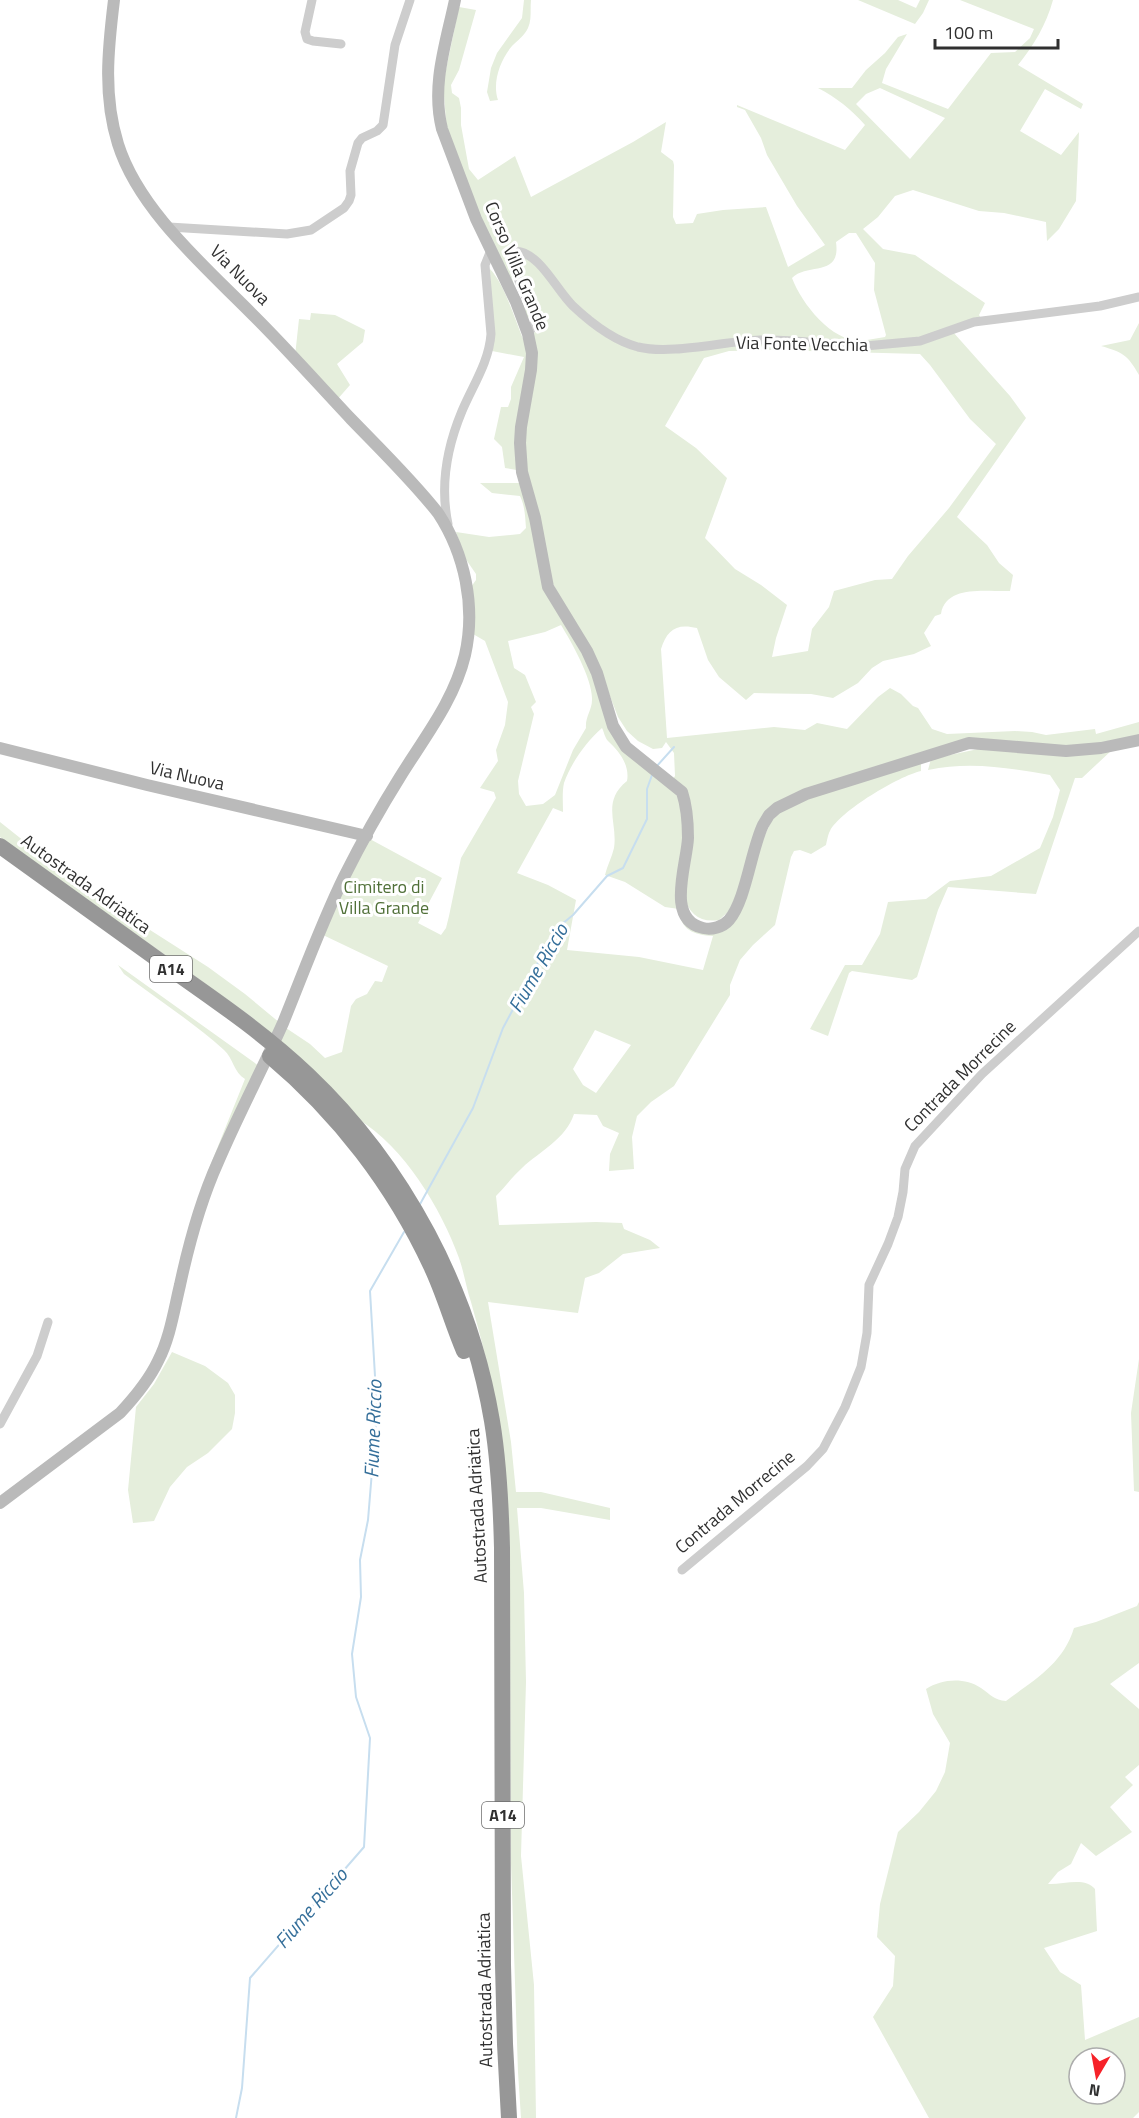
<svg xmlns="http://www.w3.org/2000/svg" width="1139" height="2118" viewBox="0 0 1139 2118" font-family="'Titillium Web',sans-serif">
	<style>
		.green { fill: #e5eedc; fill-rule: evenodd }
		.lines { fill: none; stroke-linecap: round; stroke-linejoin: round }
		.stream { stroke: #c7deef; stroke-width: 2 }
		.street { stroke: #cdcdcd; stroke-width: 9 }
		.secondary { stroke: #bababa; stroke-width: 12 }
		.highway { stroke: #979797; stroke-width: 16 }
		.labels { text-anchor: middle; stroke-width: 6; stroke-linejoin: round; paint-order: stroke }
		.shield { fill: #fff; stroke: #6e6e6e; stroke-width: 1.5 }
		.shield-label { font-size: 16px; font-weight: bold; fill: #303030 }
		.street-label { font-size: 18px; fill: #303030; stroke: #fff }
		.park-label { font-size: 18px; fill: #507038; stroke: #fff }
		.water-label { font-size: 20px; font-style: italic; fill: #356f9a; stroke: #fff }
	</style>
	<rect width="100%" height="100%" fill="#fff"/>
	<path class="green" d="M524 0H531C530 10 532 19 528 28 525 35 517 41 512 46 500 60 492 83 498 100L490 101 487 92 491 68 497 53 522 18Z
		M858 0H898L916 8 920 0H929L923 13 915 24Z
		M960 0H1053C1046 25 1034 45 1018 65L1083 104 1081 109 1045 89 1020 131 1061 155 1079 132 1076 201 1059 229 1047 241 1046 222 1004 213 979 211 913 190 895 196 878 217 863 229 883 249 915 255 985 303 979 315 984 323 953 332 1010 396 1026 418 957 517 987 545 999 563 1013 575 1010 591C987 592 946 584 941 614L935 616 924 633 931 646 914 654 883 661 872 668 858 683 833 698 811 694 754 693 746 700 719 677 708 660 697 628C676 623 667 630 661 649L667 738 774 727 805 730 817 723 847 729 878 697 890 688 901 694 913 706 918 708 932 729 947 734 1015 731 1032 732 1046 735 1095 729 1096 734 1139 722V736L1082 747 976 740 781 801 729 911 719 920C700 923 689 914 684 896L690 836 673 779 675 776 674 753 666 742 662 748 653 749 638 741 627 731 618 717 603 678 551 580 528 472 505 468 502 447 494 439 501 407H508L511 399V387L524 357 492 351 490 269C505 285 515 320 524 341L540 328C541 304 515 287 517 262 517 257 520 252 522 248L514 246 508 257C511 277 515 296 529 313L528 319 478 218 447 132 443 84 459 7 476 10 459 70 451 85 452 93 459 98 461 108V125L469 169 478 180 515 156 531 197 633 142 666 122 661 152 673 161 674 165 673 217 676 224 693 223 697 214 723 210 766 207 788 267 825 245 797 206 767 155 761 138 745 110 737 107V105L845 150 865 125C851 109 837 98 818 88H852L866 70 885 53 898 37 907 34 886 69 882 83 948 109 991 53 1015 52 1030 38 1034 29ZM880 88 945 118 910 159 856 104 866 94ZM849 233H856L875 263 874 290 886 335 885 337C877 338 869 340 861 341 831 341 802 304 792 278 808 262 841 278 836 242ZM771 350 920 354 930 365 970 419 996 444 949 508 908 556 892 579 875 580 834 591 829 607 812 629 808 651 772 657 776 638 787 605 761 585 735 569 705 538 727 478 696 448 665 426 704 358 729 351Z
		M311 313 335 315 365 330 363 342 337 364 350 385 336 401 295 356 299 319 310 320Z
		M1139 323V375C1128 355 1122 352 1101 346L1130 340Z
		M480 483H521L527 502 543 583 584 651 608 724 669 784 683 804 682 916 722 929 769 823 790 802 921 761V771C899 776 840 811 830 831 828 834 827 841 826 845L811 854 800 850 794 851 791 857 775 925 753 945 740 960 730 985V995L674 1086 651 1102 637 1116 632 1137 634 1169 609 1171 610 1154 619 1133 603 1126 597 1115 574 1114C566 1139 540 1151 522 1168 513 1176 505 1187 496 1196L499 1225 596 1222 622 1223 624 1229 650 1240 660 1248 623 1254 599 1273 585 1278 578 1313 488 1302 511 1442 516 1492H541L610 1508V1520L541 1508H517L524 1593 526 1682 521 1856 534 1985 536 2118H521L518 2072 511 1863 510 1613 486 1360C482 1340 476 1321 471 1302 466 1287 464 1272 459 1258 441 1208 404 1147 358 1119L253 1018 0 837V822L78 884 208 967 245 994 286 1028 310 1044 325 1058 342 1052 351 1006 356 999 367 994 375 981 382 982 388 966 323 935 368 838 442 878 418 923 441 935 446 928 449 916 461 858 496 798 494 792 480 788 498 761 496 750 505 725 508 702 485 641 473 634 471 587 476 580V574L465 558 456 532 489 537 520 534 526 528C525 516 525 506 520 496L492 493ZM561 625C572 643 593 680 592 700 592 710 585 717 586 728L573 750 555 795 543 804 526 806 519 794 518 781 534 714 531 707 536 702 525 675 514 668 508 641 545 632ZM602 728C604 732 605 738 608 741 619 751 630 765 627 781 601 802 618 823 614 848 612 857 607 866 605 875L625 882 665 907 679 909C680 930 694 935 713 936L703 970 639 957 567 950 576 900 548 885 517 873 553 808 563 812C563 803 562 792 564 783 571 763 586 742 602 728ZM595 1030 631 1045 596 1093 583 1085 573 1069Z
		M983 748 1112 750 1082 778H1075L1036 894 948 887 938 910 917 977 912 980 852 971 849 973 828 1036 810 1029 845 965H862L880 934 888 902 926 899 950 881 991 876 1040 848 1053 817 1060 790 1050 775C1008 768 971 761 928 770L931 759Z
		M118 965 259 1066 206 1176 245 1079C234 1073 233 1058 224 1050 193 1022 157 999 124 974Z
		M172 1352 205 1366 228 1383 235 1395V1413L232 1429 208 1453 187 1467 170 1487 154 1521 133 1523 128 1490 136 1407 154 1384Z
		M1139 1359V1492L1134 1491 1131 1413Z
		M1139 1602V1663L1110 1684 1139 1709V1765L1125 1777 1133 1785 1110 1807 1132 1832 1096 1856 1081 1843 1071 1864 1058 1872 1048 1884C1062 1885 1085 1876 1095 1889L1097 1931 1044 1948 1060 1972 1081 1985 1085 2040 1139 2017V2112L1133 2118H929L873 2017 893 1986 895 1956 877 1937 880 1904 898 1832 919 1812 936 1791 945 1772 950 1743 933 1714 926 1689C942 1679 964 1677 981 1688 991 1695 994 1700 1006 1701 1034 1680 1063 1664 1074 1628L1096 1622 1137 1606ZM1079 2058H1115V2094H1079Z"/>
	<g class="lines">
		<path class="stream" d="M656 767 674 747
			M419 1206 473 1108 503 1028 556 929 573 915 607 876 623 868 647 819V789L652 775
			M236 2118 242 2088 250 1978 364 1847 370 1738 356 1697 352 1654 361 1597 360 1560 368 1520 377 1410 370 1291 404 1232"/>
		<path class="street" d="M312 0 305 32 307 39 313 41 341 44
			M169 227 287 234 311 230 344 208 349 201 351 195 350 171 358 143 362 138 377 131 383 125 395 45 410 0
			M528 334 537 320C526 295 513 279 515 251 540 252 556 290 573 306 590 322 615 341 638 347 672 355 724 341 760 340 795 339 830 345 865 346L920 341 974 322 1100 306 1139 297
			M448 524C440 486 447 447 462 411 473 385 489 362 491 334L485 265 491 250
			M0 1424 37 1356 48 1322
			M682 1570 807 1466 823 1449 845 1407 861 1367 867 1333 869 1285 888 1244 898 1217 903 1192 905 1169 915 1146 982 1074 1139 931"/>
		<path class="secondary" d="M455 0C446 43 431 85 442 129L476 219 516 302 528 334 532 353 531 370 521 427 520 443 522 472 535 518 548 587 587 651 597 673 613 726 626 747 682 792C687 807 688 823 688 838 687 864 665 920 703 928 712 930 723 927 729 920 746 900 751 850 763 825L769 815 777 808 806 794 969 743 1066 751 1101 748 1139 740
			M0 748 147 785 367 836
			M0 1503 120 1413C134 1398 149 1380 158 1361 170 1338 174 1310 180 1285 189 1243 200 1202 218 1162 238 1115 262 1070 283 1023 303 974 321 924 344 877 361 843 380 809 400 777 424 738 454 701 465 655 476 607 465 554 438 513 412 480 381 450 351 419 319 385 288 350 255 317 207 268 139 211 118 144 103 96 108 49 114 0"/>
		<path class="highway" d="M0 846C57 887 114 928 171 969 218 1002 266 1035 308 1075 404 1166 470 1291 492 1421 499 1463 501 1506 502 1548L503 1965 505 2044 509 2118
			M270 1056C338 1113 394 1186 431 1266 444 1293 452 1323 464 1351"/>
	</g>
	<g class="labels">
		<g class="shield">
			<rect x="150" y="956" width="42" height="26" rx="4.5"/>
			<rect x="482" y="1802" width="42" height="26" rx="4.5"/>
		</g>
		<g class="shield-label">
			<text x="171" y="975">A14</text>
			<text x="503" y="1821">A14</text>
		</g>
		<g class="street-label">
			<text transform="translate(517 266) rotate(67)" y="6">Corso Villa Grande</text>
			<text transform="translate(240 275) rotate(45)" y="6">Via Nuova</text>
			<text transform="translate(802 344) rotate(1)" y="6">Via Fonte Vecchia</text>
			<text transform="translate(187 776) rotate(13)" y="6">Via Nuova</text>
			<text transform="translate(86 884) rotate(36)" y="6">Autostrada Adriatica</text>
			<text transform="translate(960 1076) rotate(-45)" y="6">Contrada Morrecine</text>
			<text transform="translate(735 1502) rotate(-40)" y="6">Contrada Morrecine</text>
			<text transform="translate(477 1506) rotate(-93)" y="6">Autostrada Adriatica</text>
			<text transform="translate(485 1990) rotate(-91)" y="6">Autostrada Adriatica</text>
		</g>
		<g class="park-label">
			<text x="384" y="893">Cimitero di<tspan x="384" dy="21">Villa Grande</tspan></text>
		</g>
		<g class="water-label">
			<text transform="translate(538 968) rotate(-60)" y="7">Fiume Riccio</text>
			<text transform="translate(373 1429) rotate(-88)" y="7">Fiume Riccio</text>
			<text transform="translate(311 1908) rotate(-49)" y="7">Fiume Riccio</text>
		</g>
	</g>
	<g transform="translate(1097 2076) rotate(190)"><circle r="28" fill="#ffffff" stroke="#acacac" stroke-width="1.5"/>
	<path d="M0-4.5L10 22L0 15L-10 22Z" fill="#f62229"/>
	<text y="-9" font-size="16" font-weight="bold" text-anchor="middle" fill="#303030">N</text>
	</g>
	<path d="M935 39v9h123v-9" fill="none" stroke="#303030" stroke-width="3"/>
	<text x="944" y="39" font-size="18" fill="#303030" stroke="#ffffff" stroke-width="4.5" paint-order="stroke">100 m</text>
</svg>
